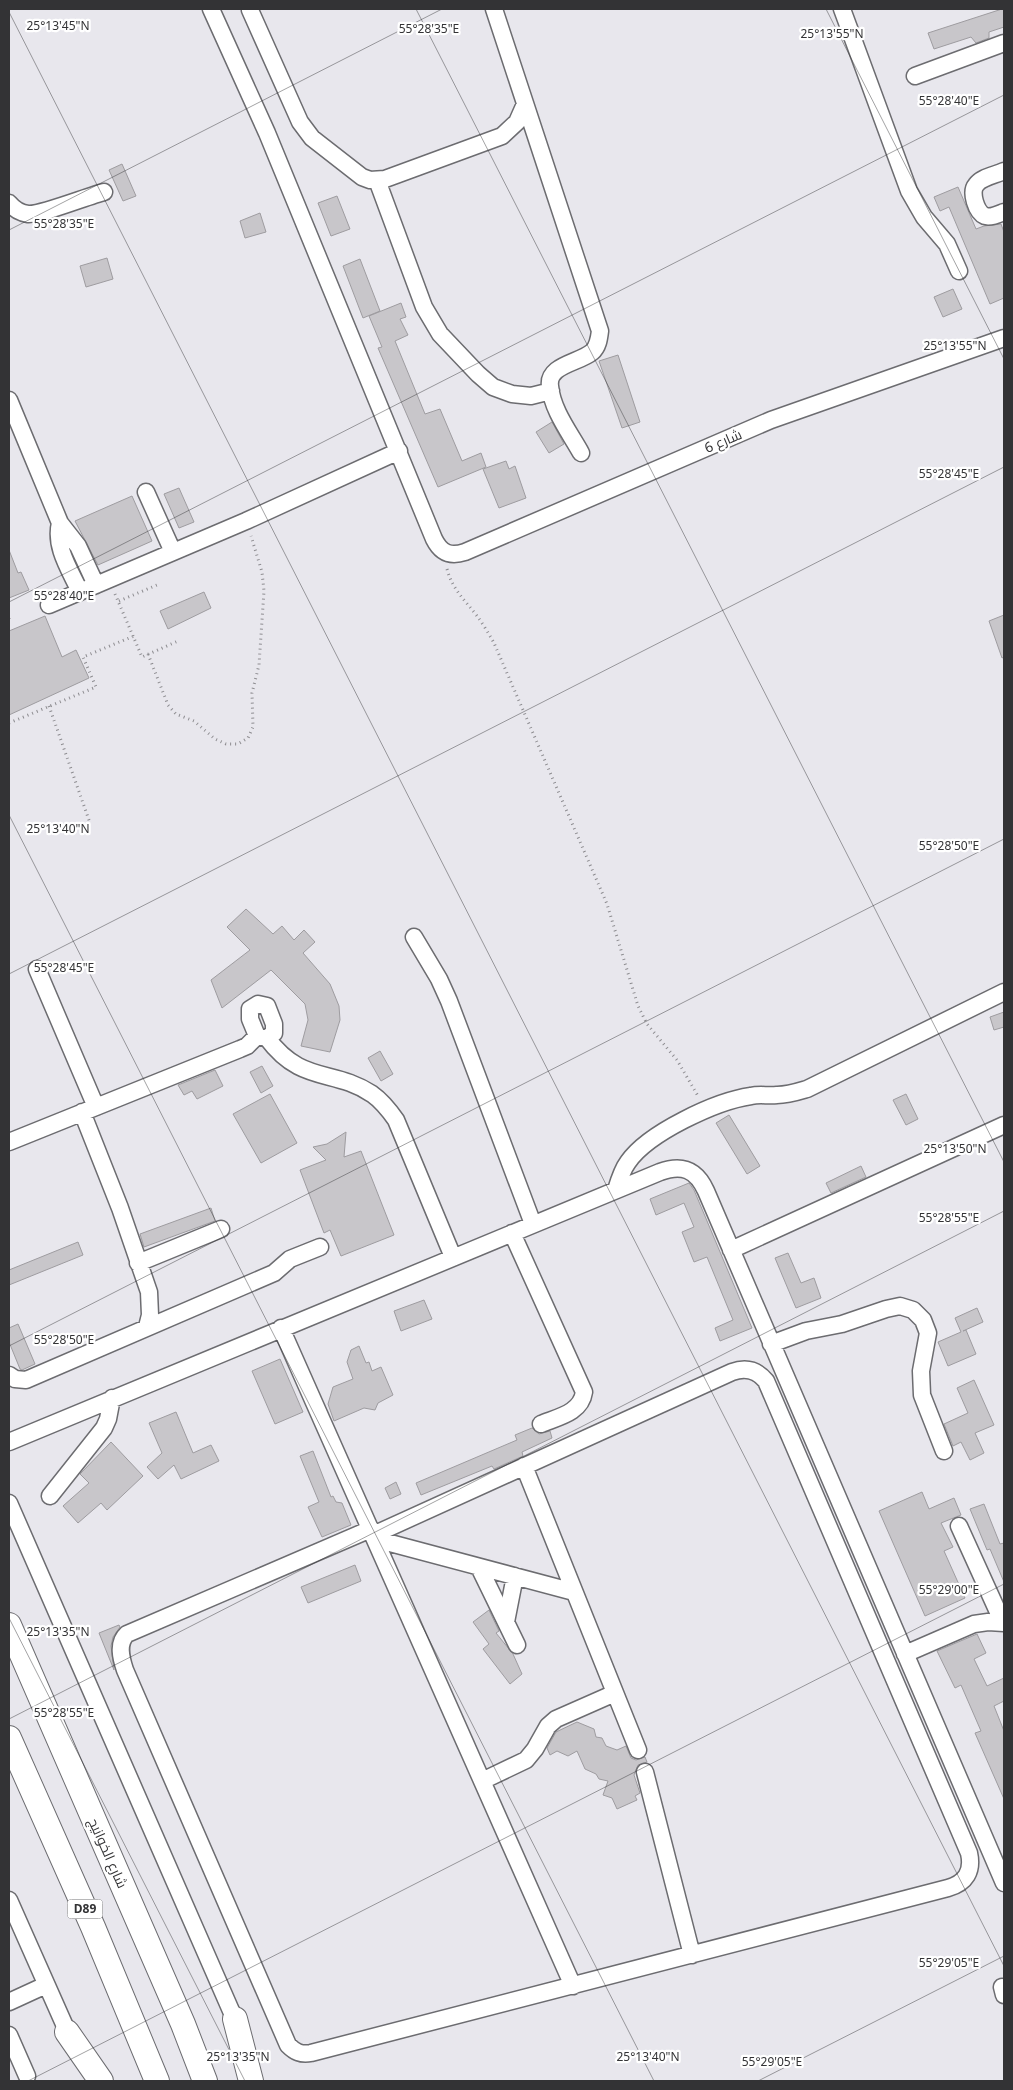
<svg xmlns="http://www.w3.org/2000/svg" width="1013" height="2090" viewBox="0 0 1013 2090" font-family="'Noto Sans',Cairo,sans-serif">
	<style>
		.building { fill: #c8c6ca; stroke: #9e9ca0 }
		.lines { fill: none; stroke-linecap: round; stroke-linejoin: round }
		.minor-casing { stroke: #6c6c70; stroke-width: 19 }
		.highway-casing { stroke: #6c6c70; stroke-width: 26 }
		.path { stroke: #8d8c90; stroke-width: 3; stroke-dasharray: 1 4; stroke-linecap: butt }
		.minor { stroke: #fff; stroke-width: 16 }
		.highway { stroke: #fff; stroke-width: 24 }
		.ticks { fill: none; stroke: #333335; stroke-width: 1; stroke-opacity: 0.45 }
		.labels { text-anchor: middle; stroke-width: 4.5; stroke-linejoin: round; paint-order: stroke }
		.shield { fill: #fff; stroke: #707072; stroke-width: 1 }
		.shield-label { font-size: 12px; font-weight: bold; fill: #333335 }
		.street-label { font-size: 14px; fill: #333335; stroke: #fff }
		.ticks-label { font-size: 12px; text-anchor: middle; fill: #333335; stroke: #fff; stroke-width: 4.5; stroke-linejoin: round; paint-order: stroke }
	</style>
	<rect width="100%" height="100%" fill="#e8e7ed"/>
	<path class="building" d="M1002 9H1004V27L989 32V38L976 43 971 37 934 49 928 33Z
		M122 164 136 196 123 201 109 170Z
		M958 187 976 229 984 226 1001 224 1004 232V298L990 304 949 207 940 211 934 197Z
		M337 196 350 229 331 236 318 203Z
		M260 213 266 232 245 238 240 221Z
		M107 258 113 279 86 287 80 266Z
		M360 259 380 311 363 318 343 266Z
		M953 289 962 309 943 317 934 297Z
		M401 303 406 317 400 319 408 335 395 341 425 414 440 409 462 461 481 453 486 467 438 487 378 348 382 347 369 316Z
		M618 355 640 422 622 428 599 361Z
		M552 422 564 444 549 453 536 432Z
		M506 461 509 469 515 466 526 498 499 508 483 469Z
		M179 488 194 522 179 528 164 494Z
		M132 496 152 541 98 565 75 521Z
		M9 550 18 573 21 572 29 590 9 598Z
		M204 592 211 608 168 629 160 611Z
		M1004 615V657L1002 658 989 621Z
		M45 616 62 657 76 650 89 678 9 715V631Z
		M246 909 273 934 282 926 294 940 304 930 315 942 303 953 330 984 339 1006 340 1020 330 1052 301 1046 308 1020 305 1004 271 970 222 1008 211 980 250 950 227 927Z
		M1004 1012V1027L994 1030 990 1017Z
		M380 1051 393 1074 381 1081 368 1058Z
		M262 1066 273 1086 261 1093 250 1072Z
		M215 1070 223 1086 197 1099 192 1091 184 1095 178 1085Z
		M270 1094 297 1143 261 1163 233 1114Z
		M906 1094 918 1119 906 1125 893 1100Z
		M729 1115 760 1166 747 1174 716 1123Z
		M346 1132 344 1157 361 1151 394 1235 341 1256 330 1230 324 1233 300 1170 326 1160 313 1147 327 1144Z
		M861 1166 866 1177 831 1193 826 1183Z
		M689 1183 694 1190 752 1328 720 1341 715 1328 733 1320 707 1257 694 1262 682 1232 694 1227 684 1203 656 1215 650 1199Z
		M211 1208 215 1221 144 1247 140 1234Z
		M78 1242 83 1255 9 1285V1270Z
		M788 1253 801 1283 814 1278 821 1298 796 1308 775 1258Z
		M424 1300 432 1319 401 1331 394 1311Z
		M977 1308 983 1322 963 1331 966 1330 976 1354 948 1366 938 1342 961 1332 955 1318Z
		M18 1324 35 1364 22 1370 20 1369 9 1342V1328Z
		M359 1346 366 1363 369 1362 372 1371 381 1367 393 1395 378 1403 375 1410 364 1408 334 1421 328 1404 333 1387 353 1379 347 1362 351 1350Z
		M280 1359 303 1412 275 1424 252 1371Z
		M974 1380 994 1425 975 1433 984 1453 970 1460 961 1442 953 1446 944 1424 968 1413 957 1388Z
		M176 1412 193 1453 211 1445 219 1461 181 1479 174 1465 158 1479 147 1467 162 1453 149 1423Z
		M532 1428 539 1434 550 1431 552 1438 522 1452 523 1456 494 1469 492 1466 421 1495 416 1483 517 1440 515 1435Z
		M111 1442 143 1476 107 1510 101 1503 78 1523 63 1506 89 1483 80 1474Z
		M313 1451 331 1497 333 1496 336 1502 342 1503 351 1525 322 1537 308 1507 319 1502 300 1456Z
		M396 1482 401 1494 390 1499 385 1488Z
		M922 1492 929 1509 954 1498 961 1515 941 1523 953 1547 944 1551 965 1598 925 1616 879 1511Z
		M984 1504 1000 1544 1004 1543V1582L990 1549 987 1550 970 1509Z
		M355 1565 361 1581 308 1603 301 1587Z
		M489 1610 499 1631 496 1633 513 1654 522 1674 510 1684 483 1649 489 1644 473 1622Z
		M119 1625 120 1627 113 1637 111 1646 114 1670 99 1633Z
		M977 1634 986 1653 974 1659 987 1686 1004 1678V1701L994 1706 1004 1731V1799L975 1733 981 1731 961 1685 955 1688 937 1651Z
		M577 1722 594 1729 596 1737 602 1738 606 1746 617 1750 626 1746 631 1758 636 1760 645 1757 647 1762 638 1765 634 1775 640 1793 635 1796 637 1800 617 1809 612 1798 603 1795 608 1781 599 1779 596 1774 585 1769 577 1751 568 1756 557 1751 550 1755 547 1748 556 1732Z"/>
	<g class="lines">
		<g class="minor-casing">
			<path id="minor" d="M211 9 267 133 434 539C441 553 450 557 465 552L771 420 1004 338
				M494 9 600 331C599 339 598 347 592 352 579 363 547 365 550 386 552 410 570 433 581 453
				M842 9 909 191 924 217 947 244 959 271
				M250 10 300 122 312 138 362 177 370 180 385 179 502 136 517 122 525 104
				M915 76 1004 43
				M1004 171C996 175 981 177 976 185 970 192 976 212 985 216 991 218 999 214 1004 212
				M377 180 424 307 440 334 478 374 493 387 512 394 531 396 551 391
				M9 203C14 209 20 213 28 214 41 215 88 196 104 192
				M9 400 60 523 78 546 96 585
				M146 492 173 552
				M60 523C54 547 70 570 80 592
				M49 605 246 521 399 451
				M414 937 439 979 449 1001 533 1224
				M37 969 96 1107
				M258 1004 267 1006 274 1024V1033L267 1038 257 1036 250 1019V1009Z
				M267 1038C302 1085 333 1068 372 1094 382 1101 389 1110 396 1120L453 1257
				M82 1112 120 1208 149 1292 150 1315 147 1327
				M9 1142 240 1049 247 1046 257 1036
				M616 1190C619 1180 622 1170 628 1162 648 1133 716 1101 751 1096 759 1094 768 1096 777 1095 788 1095 797 1092 807 1089L1004 992
				M512 1233 584 1392C581 1413 558 1417 541 1424
				M731 1250 1004 1125
				M138 1263 221 1229
				M281 1328 573 1986
				M771 1344 806 1331 842 1324 886 1309 900 1306 913 1310 923 1320 928 1333 921 1371 922 1395 944 1451
				M9 1375 15 1379 26 1380 274 1273 290 1259 320 1247
				M9 1442 660 1172C682 1164 696 1169 706 1191L1004 1883
				M524 1466 638 1750
				M50 1496 104 1428 108 1419 112 1398
				M9 1503 239 2029
				M959 1526 1003 1623
				M371 1529 127 1634C117 1643 121 1658 125 1670L288 2045C295 2052 301 2055 311 2053L948 1888C966 1883 973 1871 969 1853L766 1381C757 1370 746 1367 732 1372L373 1535
				M375 1539 574 1592
				M479 1567 517 1645
				M506 1622 515 1576
				M905 1654 974 1624 988 1622 1004 1623
				M645 1772 692 1955
				M482 1781 526 1760 535 1749 548 1726 556 1719 615 1693
				M9 1900 72 2042
				M1002 1987 1004 1995
				M9 2002 46 1985
				M9 2035 27 2076"/>
		</g>
		<g class="highway-casing">
			<path id="highway" d="M9 1625 183 2024 205 2081
				M9 1738 93 1927 157 2081
				M235 2019 251 2081
				M67 2032 101 2081"/>
		</g>
		<path class="path" d="M447 569C452 589 465 600 477 616 483 624 489 634 494 643L607 904 638 1006 647 1024 677 1060 698 1096
			M115 594 142 657 178 641
			M119 601 157 585
			M9 619V618
			M148 654 168 705 176 714 194 721 215 739 226 744H238L248 738 253 727 252 693 259 665 264 591 262 572 251 536
			M49 706 90 823
			M9 723 96 687 83 657 134 636"/>
		<use href="#minor" class="minor"/>
		<use href="#highway" class="highway"/>
	</g>
	<path class="ticks" d="M416 9 1004 1162M826 9 1004 359M9 12 1004 1966M9 230 442 9M9 602 1004 95M9 815 654 2081M9 974 1004 467M9 1346 1004 839M9 1618 245 2081M9 1719 1004 1211M28 2081 1004 1584M758 2081 1004 1956"/>
	<g class="labels">
		<rect class="shield" x="67.5" y="1899.5" width="35" height="19" rx="4"/>
		<g class="shield-label">
			<text x="85" y="1913">D89</text>
		</g>
		<g class="street-label">
			<text transform="translate(723 441) rotate(-23)" y="5">شارع 6</text>
			<text transform="translate(108 1853) rotate(66)" y="5">شارع الخوانيج</text>
		</g>
	</g>
	<g class="ticks-label">
		<text x="58" y="30">25°13'45"N</text>
		<text x="429" y="33">55°28'35"E</text>
		<text x="832" y="38">25°13'55"N</text>
		<text x="949" y="105">55°28'40"E</text>
		<text x="64" y="228">55°28'35"E</text>
		<text x="955" y="350">25°13'55"N</text>
		<text x="949" y="478">55°28'45"E</text>
		<text x="64" y="600">55°28'40"E</text>
		<text x="58" y="833">25°13'40"N</text>
		<text x="949" y="850">55°28'50"E</text>
		<text x="64" y="972">55°28'45"E</text>
		<text x="955" y="1153">25°13'50"N</text>
		<text x="949" y="1222">55°28'55"E</text>
		<text x="64" y="1344">55°28'50"E</text>
		<text x="949" y="1594">55°29'00"E</text>
		<text x="58" y="1636">25°13'35"N</text>
		<text x="64" y="1717">55°28'55"E</text>
		<text x="949" y="1967">55°29'05"E</text>
		<text x="238" y="2061">25°13'35"N</text>
		<text x="648" y="2061">25°13'40"N</text>
		<text x="772" y="2066">55°29'05"E</text>
	</g>
	<rect width="1013" height="2090" fill="none" stroke="#333335" stroke-width="20"/>
</svg>
